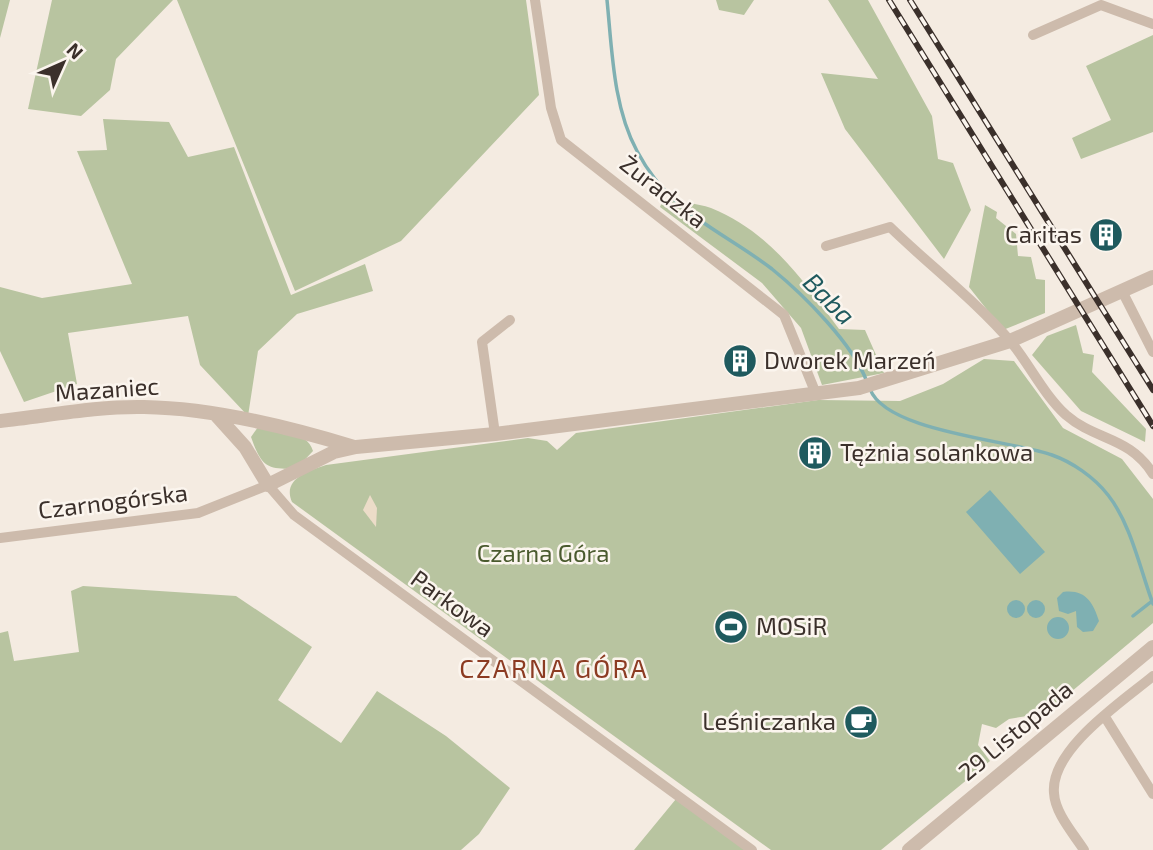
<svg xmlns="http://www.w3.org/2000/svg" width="1153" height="850" viewBox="0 0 1153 850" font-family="'Exo 2',sans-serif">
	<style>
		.green { fill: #b8c4a0 }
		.plaza { fill: #ecdcc8 }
		.water { fill: #7fb0b2 }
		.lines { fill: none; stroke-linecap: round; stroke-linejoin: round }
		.stream { stroke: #7fb0b2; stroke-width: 3.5 }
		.minor { stroke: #cdbbac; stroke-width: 10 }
		.tertiary { stroke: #cdbbac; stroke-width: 14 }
		.rail-casing { stroke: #3b302b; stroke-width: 6 }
		.rail { stroke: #fbf5ee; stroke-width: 3.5; stroke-dasharray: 10; stroke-linecap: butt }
		.labels { text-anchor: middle; stroke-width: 5; stroke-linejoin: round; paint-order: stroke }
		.street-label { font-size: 24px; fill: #3b302b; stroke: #fbf5ee }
		.poi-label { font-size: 24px; fill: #3b302b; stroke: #fbf5ee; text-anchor: start }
		.park-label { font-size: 24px; fill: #4a5a2e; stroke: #fbf5ee }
		.water-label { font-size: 26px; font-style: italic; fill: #1f5a5e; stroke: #fbf5ee }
		.neighbourhood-label { font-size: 26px; letter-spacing: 2px; fill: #8c3b22; stroke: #fbf5ee }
	</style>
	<rect width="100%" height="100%" fill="#f4ebe1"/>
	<path class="green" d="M0 0H10L0 38Z
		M52 0H173L116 59 110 90 81 116 28 109Z
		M177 0H526L539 95 401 241 295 291Z
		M716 0H754L744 15 719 10Z
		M828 0H868L932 116 938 159 953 163 971 210 944 259 845 129 821 73 878 79Z
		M1153 35V132L1081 159 1072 138 1111 120 1086 66Z
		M103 119 169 122 188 157 234 147 291 295 365 264 373 291 297 314 258 351 248 416 200 365 188 316 68 333 77 384 24 402 0 351V287L42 298 132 284 77 151 107 150Z
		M663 200C678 202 697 203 711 208 770 232 802 279 839 329L865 330 884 373 822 385 801 328 762 283 660 207Z
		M985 205 997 212 996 218 1016 234 1018 256 1031 257 1036 279 1045 280V313L1003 330 969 287Z
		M1076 325 1083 353 1094 355 1092 372 1146 429 1145 442 1081 411 1032 355 1047 336Z
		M984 359 1014 361 1063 428 1122 459 1153 499V623L1046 713 1009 719 996 728 982 724 978 745 990 761 881 850H771L292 502C282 479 308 471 326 465L528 438 547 441 557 450 576 433 818 400 900 401 943 384Z
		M258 427C276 431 307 430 313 451L297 468C266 471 261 465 251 437Z
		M83 586 236 596 312 647 278 700 341 743 377 691 446 736 510 788 479 834 461 850H0V633L8 631 14 661 79 652 71 591Z
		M676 799 745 850H634Z"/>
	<path class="plaza" d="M370 495 377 508 376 527 363 510Z"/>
	<path class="water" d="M990 490 1045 552 1020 574 966 512Z
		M1063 592C1085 589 1093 602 1099 621L1093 631 1083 632 1077 627 1076 611 1068 614 1059 611 1057 598Z
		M1007 609a9 9 0 1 1 18 0a9 9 0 1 1-18 0Z
		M1027 609a9 9 0 1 1 18 0a9 9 0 1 1-18 0Z
		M1047 628a11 11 0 1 1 22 0a11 11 0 1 1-22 0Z"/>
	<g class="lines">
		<path class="stream" d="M607 0C612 49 613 107 637 151 670 214 720 229 772 269 804 295 853 344 867 382
			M870 389C886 432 1010 440 1052 455 1072 462 1094 477 1108 495 1131 524 1140 569 1153 604
			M1133 616 1152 601"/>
		<path class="minor" d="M535 0 551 108 561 140 784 315 814 389 812 394
			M1033 35 1101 5 1153 24
			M826 246 890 227C928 264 977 302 1011 342 1030 365 1044 395 1066 415 1096 441 1129 436 1153 474
			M1122 291 1153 352
			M495 434 482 342 510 320
			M0 538 198 513 268 485 294 515 752 850
			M1105 717 1153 794
			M1084 850C1073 833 1055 813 1054 793 1050 749 1123 701 1153 676"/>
		<path class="tertiary" d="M217 416 245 447 268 485 334 452 356 447 495 434 859 388 1010 341 1153 277
			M0 421C47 416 97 406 144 407 212 408 289 427 354 447
			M909 850 1153 647"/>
		<g class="rail-casing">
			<path id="rail" d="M889 0 1153 426
				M910 0 1153 390"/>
		</g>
		<use href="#rail" class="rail"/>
	</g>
	<defs>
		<g id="building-disc" transform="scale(1.75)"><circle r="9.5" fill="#1f5a5e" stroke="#fbf5ee"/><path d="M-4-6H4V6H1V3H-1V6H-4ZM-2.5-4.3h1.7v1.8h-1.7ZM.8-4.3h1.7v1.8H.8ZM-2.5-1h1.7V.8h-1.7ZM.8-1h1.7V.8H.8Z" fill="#fff"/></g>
		<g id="stadium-disc" transform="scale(1.75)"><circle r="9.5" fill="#1f5a5e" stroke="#fbf5ee"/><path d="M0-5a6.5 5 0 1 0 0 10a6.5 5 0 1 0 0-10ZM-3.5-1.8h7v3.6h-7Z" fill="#fff"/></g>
		<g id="cafe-disc" transform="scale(1.75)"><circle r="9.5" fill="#1f5a5e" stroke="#fbf5ee"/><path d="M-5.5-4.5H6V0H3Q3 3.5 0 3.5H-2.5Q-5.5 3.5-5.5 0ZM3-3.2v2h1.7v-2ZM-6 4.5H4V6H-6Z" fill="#fff"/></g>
	</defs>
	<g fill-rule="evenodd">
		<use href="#building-disc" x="1106" y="235"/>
		<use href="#building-disc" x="740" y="361"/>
		<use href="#building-disc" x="815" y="453"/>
		<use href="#stadium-disc" x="731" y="627"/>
		<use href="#cafe-disc" x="861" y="722"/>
	</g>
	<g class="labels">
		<g class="street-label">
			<text transform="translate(663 192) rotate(38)" y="8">Żuradzka</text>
			<text transform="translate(107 390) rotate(-4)" y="8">Mazaniec</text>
			<text transform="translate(113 502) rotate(-7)" y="8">Czarnogórska</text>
			<text transform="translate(452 604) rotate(36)" y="8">Parkowa</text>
			<text transform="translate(1016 731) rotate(-40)" y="8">29 Listopada</text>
		</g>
		<g class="poi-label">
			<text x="1082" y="243" text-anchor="end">Caritas</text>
			<text x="764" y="369">Dworek Marzeń</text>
			<text x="840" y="461">Tężnia solankowa</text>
			<text x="756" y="635">MOSiR</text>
			<text x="836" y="730" text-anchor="end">Leśniczanka</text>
		</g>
		<g class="park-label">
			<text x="543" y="562">Czarna Góra</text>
		</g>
		<g class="water-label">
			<text transform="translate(829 299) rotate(45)" y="9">Baba</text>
		</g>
		<g class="neighbourhood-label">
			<text x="554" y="678">CZARNA GÓRA</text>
		</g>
	</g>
	<g transform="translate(63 63) rotate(45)" stroke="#fbf5ee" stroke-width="5" paint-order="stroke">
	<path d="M0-5L12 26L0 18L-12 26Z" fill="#3b302b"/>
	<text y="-10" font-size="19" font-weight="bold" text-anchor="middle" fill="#3b302b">N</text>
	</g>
</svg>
